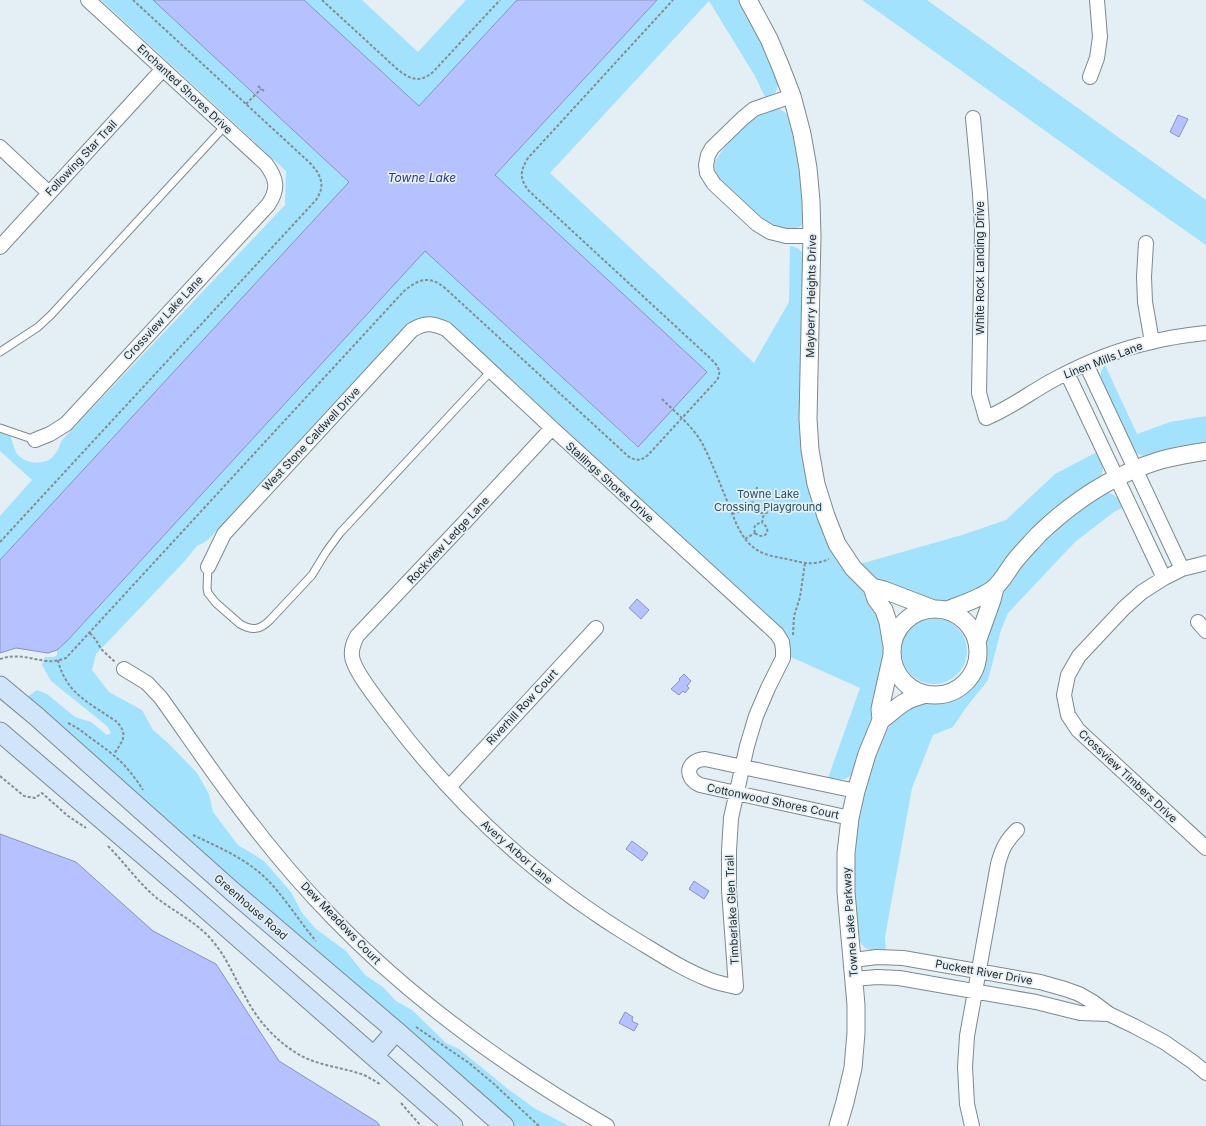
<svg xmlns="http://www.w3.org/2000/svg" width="1206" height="1126" viewBox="0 0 1206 1126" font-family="Inter,sans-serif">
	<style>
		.green { fill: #a2e2fc }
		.water { fill: #b5c2ff; stroke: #8893be }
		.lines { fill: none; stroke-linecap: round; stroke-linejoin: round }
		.service-casing { stroke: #7d898e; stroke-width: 9 }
		.minor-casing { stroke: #7d898e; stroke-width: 16 }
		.tertiary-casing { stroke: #7d898e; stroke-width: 19 }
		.secondary-casing { stroke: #7d898e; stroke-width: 21 }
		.path { stroke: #848d91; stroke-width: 2; stroke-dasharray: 3 2; stroke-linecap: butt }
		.service { stroke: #fff; stroke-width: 7 }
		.minor { stroke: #fff; stroke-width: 14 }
		.tertiary { stroke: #fff; stroke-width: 17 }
		.secondary { stroke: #d0e5fa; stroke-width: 19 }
		.labels { text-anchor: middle; stroke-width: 3.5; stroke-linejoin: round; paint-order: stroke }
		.street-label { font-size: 11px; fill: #1f2426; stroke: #e3eff5 }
		.park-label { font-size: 11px; fill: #255061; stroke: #e3eff5 }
		.water-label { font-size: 12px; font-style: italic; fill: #303589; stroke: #e3eff5 }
	</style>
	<rect width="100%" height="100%" fill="#e3eff5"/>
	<path class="green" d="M101 0H153L349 182 0 560V516L32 480 0 451V432C3 433 7 434 9 435 13 438 13 450 18 455 27 465 47 466 55 454 58 451 60 444 62 440L285 205 286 171Z
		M304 0H362L418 52 466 0H517L419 106Z
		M657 0H739L762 41 778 84 776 92 771 95 765 97 755 76 709 1 550 173 754 363 789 302 790 246C798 247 801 250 805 257L800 439 804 467 813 502 831 550 849 576 873 602 879 610 884 647V664L874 721 854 772C847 782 838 779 828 778L860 688 791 657C790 642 787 637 777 625L451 324C433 316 425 314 408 325L210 538 205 542 197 546 182 564 96 654 92 670 109 692 142 710 153 730 168 743 197 773 209 794 213 812 238 845 264 861 291 892 302 913 316 929 346 951 365 975 383 987 396 1001 412 1010 446 1043 459 1049 508 1089 534 1108 569 1126H511L27 697 37 690 47 694 75 717 91 722 107 735 111 733 107 726 51 681 42 665 45 657H54L57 655V650L67 641 425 250 637 447 707 372 495 175Z
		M862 0H927L1206 200V245L1166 217Z
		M779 109 786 113 791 120 802 176 804 222C798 233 781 230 771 225 763 220 757 213 750 207 740 198 730 189 721 180 717 175 713 169 715 162 718 153 746 123 755 118 762 113 771 110 779 109Z
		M1105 365 1137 434 1170 422 1206 416V444L1146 457 1136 453 1101 379C1100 374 1101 369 1105 365Z
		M1097 452C1101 461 1106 469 1100 478L984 588 956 602 943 603 931 601 879 581 860 564 962 535 1006 520 1055 474Z
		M1104 493C1115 492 1119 499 1124 507L1114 512 1075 542 1008 613 1001 630 988 680 965 709 953 727 933 735 912 788 885 937 886 952C876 951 866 952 860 942L855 894V856L857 825 864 795 873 764 883 738 891 723 902 711 924 700 941 699 954 695 965 689 975 678 980 665 988 627 994 610 1012 577 1038 548 1069 518Z
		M901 651a33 33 0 1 1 66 0a33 33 0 1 1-66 0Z"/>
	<path class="water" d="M153 0H304L419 106 517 0H657L495 175 707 372 638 447 425 251 67 641 57 650 48 653 16 648 0 653V560L349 182Z
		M1178 115 1188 119 1179 137 1170 132Z
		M637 599 649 610 641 619 629 608Z
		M684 674 691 681 687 686 689 688 685 693 683 691 679 695 671 689 680 680 679 679Z
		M0 834 76 862 153 931 216 964 279 1061 377 1122 380 1126H0Z
		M632 841 648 853 642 861 626 849Z
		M694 881 709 891 704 899 689 889Z
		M625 1012 633 1017 632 1019 633 1022 638 1024 634 1031 619 1023Z"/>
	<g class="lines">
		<g class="service-casing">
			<path id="service" d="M0 352 38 327 51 315 225 126
				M0 428 35 440
				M208 567 207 588 208 593 216 603 240 624C252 631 260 630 270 620L312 575 326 552 340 533 491 371"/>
		</g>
		<g class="minor-casing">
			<path id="minor" d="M1090 77 1097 58 1100 37 1097 0
				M792 96 754 109 743 118 712 148 708 155 706 165 707 173 714 184 757 224 770 232 786 236H812
				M973 118 980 194 982 229 979 393 986 418C1011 408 1032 391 1055 379 1085 363 1119 349 1152 342 1170 337 1188 335 1206 333
				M0 147 49 193
				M1146 243 1144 277 1145 302 1152 342
				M0 247 163 69
				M1086 364 1182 569
				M1067 373 1164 578
				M35 440 50 434 66 424 268 205C279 189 277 179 266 164L88 0
				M1206 563 1182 569 1164 578 1142 592 1124 608 1079 656 1068 675 1064 695 1068 715 1078 730 1206 848
				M208 567 224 534 412 330C425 322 432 323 446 329L552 428 777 634 782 642 783 650V658L768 688 756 716 747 746 731 818 729 851V890L736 987C727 985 718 983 710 980 684 970 661 955 638 941 541 883 456 805 388 714 379 702 353 670 352 656 351 648 354 642 357 636L462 525 552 428
				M1198 622 1206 631
				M124 669 147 683 161 698C189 737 216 778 245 815 272 851 302 886 333 918 413 1001 507 1068 607 1126
				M449 787 596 628
				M850 818 700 785C683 777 687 760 705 759L856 791
				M853 960 877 957 903 958 1040 982 1065 989 1079 994 1093 1002 1109 1014 1134 1026 1164 1042 1193 1062 1206 1073
				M854 979 877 977 899 978 1036 1002 1080 1013 1109 1014
				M972 1126 967 1104 965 1067 967 1036 998 864C1002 849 1006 841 1017 830"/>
		</g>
		<g class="tertiary-casing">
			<path id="tertiary" d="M748 0 769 39 780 65 792 96 802 134 808 168 811 201 812 236 808 419 810 450 816 484 826 516 837 544 853 568 872 587 876 599 884 610 888 622 892 646
				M872 587 884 590 931 608
				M892 652a43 43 0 1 1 86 0a43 43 0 1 1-86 0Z
				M947 610C962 604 980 599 993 589 1001 583 1008 570 1014 562 1021 553 1030 544 1038 535 1072 502 1113 475 1158 461 1174 456 1190 454 1206 451
				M977 642 992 600 995 588
				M881 720C889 715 896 707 905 702 911 698 919 696 926 694
				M838 1126 845 1102 853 1068 856 1033V1005L846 892V853L850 818 856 791 867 754 881 720 880 709 892 655"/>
		</g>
		<g class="secondary-casing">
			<path id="secondary" d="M0 686 36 716 232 891 396 1031 504 1126
				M0 732 189 894 453 1126
				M374 1056 396 1031"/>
		</g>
		<path class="path" d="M322 0 396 68C409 79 419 84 433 72L500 0
			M258 86 264 91
			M246 104 261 89
			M662 399C677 414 695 428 704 447 713 465 720 484 728 503 734 518 740 537 753 547 762 555 776 557 787 559 803 563 813 566 829 559
			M757 487C756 493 751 501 753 507 758 518 774 512 779 505
			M732 514 753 506
			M762 523 764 513
			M755 533C765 542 773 529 762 523
			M755 533C753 527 755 523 762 523
			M745 539 755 533
			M0 542 316 200C326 185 321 175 310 163L133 0
			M90 633 96 640 101 649 115 662
			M793 635 794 616 800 597 805 563
			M0 659C18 653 30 659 47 661 54 662 60 660 66 658L404 291C419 279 429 275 445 288L629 457C637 461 641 461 648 455L717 380C722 371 718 366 711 359L529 191C519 178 520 171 528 158L673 0
			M58 660C60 669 63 676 68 683 77 698 103 712 117 722 129 735 122 742 114 754
			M68 723C77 727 84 733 92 739 115 755 128 766 143 790
			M0 776 24 796 35 798 42 793 68 816 86 828
			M193 835C216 846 240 856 260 873 282 892 297 919 316 941
			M108 846C125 863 139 884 158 899 178 914 200 924 215 944 228 960 235 979 245 996 257 1020 275 1040 298 1054 318 1066 342 1067 364 1075 370 1078 375 1081 380 1084
			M416 1027 469 1063 494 1084 539 1126
			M401 1103 421 1126"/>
		<use href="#service" class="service"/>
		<use href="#minor" class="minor"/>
		<use href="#tertiary" class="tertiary"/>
		<use href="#secondary" class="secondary"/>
	</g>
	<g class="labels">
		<g class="street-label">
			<text transform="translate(185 89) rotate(43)" y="4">Enchanted Shores Drive</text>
			<text transform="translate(81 158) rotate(-47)" y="4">Following Star Trail</text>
			<text transform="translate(980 268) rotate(-90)" y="4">White Rock Landing Drive</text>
			<text transform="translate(811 296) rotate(-89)" y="4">Mayberry Heights Drive</text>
			<text transform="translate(163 318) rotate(-47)" y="4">Crossview Lake Lane</text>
			<text transform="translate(1103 360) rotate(-21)" y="4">Linen Mills Lane</text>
			<text transform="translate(311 439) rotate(-47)" y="4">West Stone Caldwell Drive</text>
			<text transform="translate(610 482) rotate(42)" y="4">Stallings Shores Drive</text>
			<text transform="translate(448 540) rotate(-47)" y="4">Rockview Ledge Lane</text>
			<text transform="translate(522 707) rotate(-47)" y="4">Riverhill Row Court</text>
			<text transform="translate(1128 776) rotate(43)" y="4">Crossview Timbers Drive</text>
			<text transform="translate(773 801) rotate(12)" y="4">Cottonwood Shores Court</text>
			<text transform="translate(517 852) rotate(41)" y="4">Avery Arbor Lane</text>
			<text transform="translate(251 907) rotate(41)" y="4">Greenhouse Road</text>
			<text transform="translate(732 910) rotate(-93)" y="4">Timberlake Glen Trail</text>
			<text transform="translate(850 922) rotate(-94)" y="4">Towne Lake Parkway</text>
			<text transform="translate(341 923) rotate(46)" y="4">Dew Meadows Court</text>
			<text transform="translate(984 972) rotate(10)" y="4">Puckett River Drive</text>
		</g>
		<g class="park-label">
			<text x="768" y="498">Towne Lake<tspan x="768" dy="13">Crossing Playground</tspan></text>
		</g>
		<g class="water-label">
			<text x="422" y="182">Towne Lake</text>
		</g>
	</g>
</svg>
